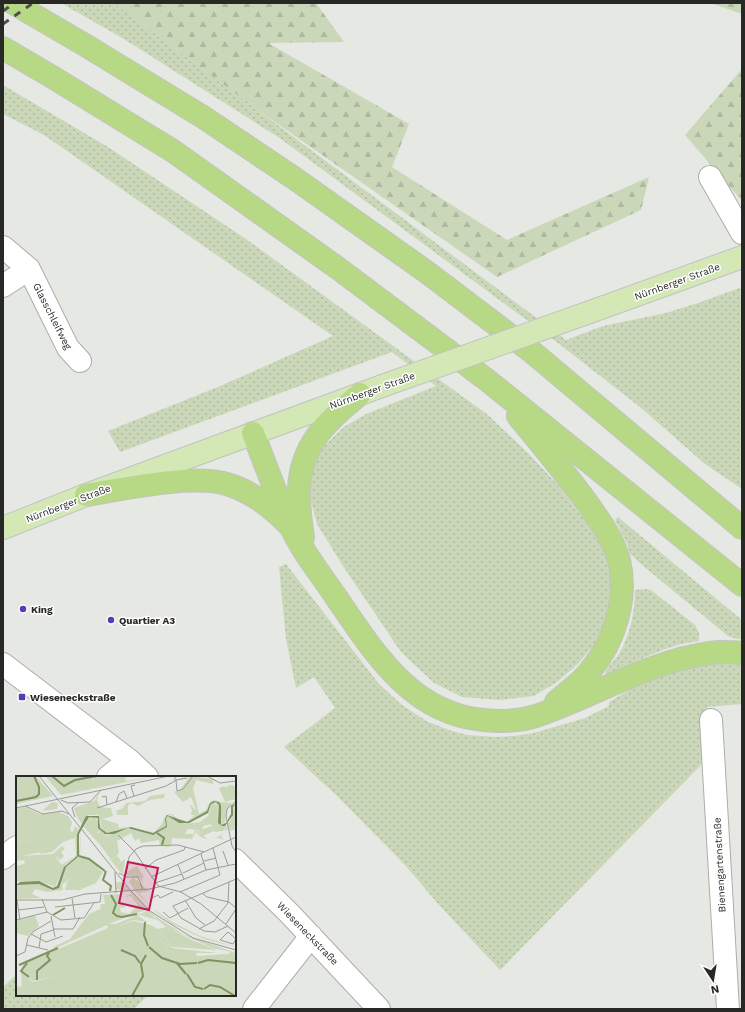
<svg xmlns="http://www.w3.org/2000/svg" width="745" height="1012" viewBox="0 0 745 1012" font-family="'Work Sans',sans-serif">
	<style>
		.grass { fill: url(#grass-dots) }
		.forest { fill: url(#forest-firs) }
		.lines { fill: none; stroke-linecap: round; stroke-linejoin: round }
		.minor-casing { stroke: #acaea9; stroke-width: 24 }
		.major-casing { stroke: #c3c3c3; stroke-width: 24 }
		.highway-casing { stroke: #c3c3c3; stroke-width: 24 }
		.minor { stroke: #fff; stroke-width: 22 }
		.major { stroke: #d4e8b6; stroke-width: 22 }
		.highway { stroke: #b7d986; stroke-width: 22 }
		.rail { stroke: #50514e; stroke-width: 3; stroke-dasharray: 7 7; stroke-linecap: butt }
		.major-bridge-casing { stroke: #c3c3c3; stroke-width: 24; stroke-linecap: butt }
		.major-bridge { stroke: #d4e8b6; stroke-width: 22 }
		.poi-dot { fill: #593cb4; stroke: #fff; stroke-width: 1.5 }
		.labels { text-anchor: middle; stroke-width: 3; stroke-linejoin: round; paint-order: stroke }
		.street-label { font-size: 10px; fill: #282927; stroke: #fff }
		.poi-label { font-size: 10px; font-weight: bold; fill: #282927; stroke: #fff; text-anchor: start }
		.inset-river { fill: none; stroke: #7e9361; stroke-width: 2 }
		.inset-road { fill: none; stroke: #9a9c98; stroke-width: 1 }
		.view { fill: #c2185b; fill-opacity: 0.15; stroke: #c2185b; stroke-width: 2 }
		.inset-edge { fill: none; stroke: #282927; stroke-width: 2 }
	</style>
	<defs>
		<pattern id="grass-dots" width="8" height="8" patternUnits="userSpaceOnUse"><rect width="8" height="8" fill="#cad8b9"/><path d="M2 2h.1M6 6h.1" fill="none" stroke="#aeb99f" stroke-width="1.8" stroke-linecap="round"/></pattern>
		<pattern id="forest-firs" width="22" height="20" patternUnits="userSpaceOnUse"><rect width="22" height="20" fill="#cad8b9"/><path d="M5 1l3.5 6h-7zM16 11l3.5 6h-7z" fill="#aeb99f"/></pattern>
	</defs>
	<rect width="100%" height="100%" fill="#e6e8e3"/>
	<path class="grass" d="M61 3H114L566 340 603 326 666 313 698 303 742 287V489L705 464 640 407 558 343 281 139 124 39Z
		M3 85 108 147 246 239 488 415 528 453 558 485 594 532 603 548 610 570V589L608 612 602 630 593 646 578 664 557 682 534 696 500 700 462 697 434 683 401 652 343 566 317 524 310 498 311 478 318 455 326 444 344 427 366 414 436 386 392 352 120 452 108 431 218 387 333 336 44 135 3 114Z
		M618 517 742 620V639H737L728 636 642 565 630 554 627 544 615 520Z
		M286 564 379 684 402 705 428 722 449 730 467 735 497 737 514 736 534 733 585 718 609 706V702L631 689 695 664 742 661V704L707 707 708 758 500 970 439 905 405 865 337 796 284 747 335 708 314 677 296 688 286 639 279 567Z
		M645 589 651 590 695 625 699 633V641C681 643 664 649 648 656 633 662 620 671 605 675 606 667 615 661 619 654 630 635 635 612 635 590Z
		M17 974V995H148L134 1009H3V987Z"/>
	<path class="forest" d="M114 3H316L344 42 268 43 409 124 392 167 507 240 649 177 641 210 497 277 259 111Z
		M710 3H742V14Z
		M742 69V201L685 135Z"/>
	<g class="lines">
		<g class="minor-casing">
			<path id="minor" d="M710 177 742 233
				M3 247 29 269 68 348 80 361
				M3 286 29 269
				M3 664 129 760 147 777
				M711 720 728 1009
				M108 777 129 760
				M3 858 17 847
				M235 860 289 913 379 1009
				M254 1009 311 936"/>
		</g>
		<g class="major-casing">
			<path id="major" d="M590 312 742 257
				M3 528 86 495 382 386"/>
		</g>
		<g class="highway-casing">
			<path id="highway" d="M13 3 85 45 203 117 294 178 428 273 532 352 742 528
				M3 48 54 78 173 151 339 269 487 380 742 585
				M518 416C542 445 566 474 588 504 600 521 613 539 619 560 628 598 615 641 590 671 581 683 567 692 556 702
				M253 433C265 463 276 495 290 525 301 550 320 573 336 597 373 651 411 714 484 720 501 722 520 721 536 716 585 699 630 673 680 659 693 656 706 653 719 652 727 652 734 652 742 653
				M86 495C125 489 186 475 223 483 248 489 270 506 288 524
				M303 538C301 522 298 505 299 489 301 444 327 421 360 394"/>
		</g>
		<use href="#minor" class="minor"/>
		<use href="#major" class="major"/>
		<use href="#highway" class="highway"/>
		<path class="rail" d="M3 11 15 3
			M3 24 33 3"/>
		<g class="major-bridge-casing">
			<path id="major-bridge" d="M382 386 590 312"/>
		</g>
		<use href="#major-bridge" class="major-bridge"/>
	</g>
	<g class="poi-dot">
		<circle cx="23" cy="609" r="4"/>
		<circle cx="111" cy="620" r="4"/>
		<rect x="18" y="693" width="8" height="8" rx="2"/>
	</g>
	<g class="labels">
		<g class="street-label">
			<text transform="translate(677 281) rotate(-20)" y="4">Nürnberger Straße</text>
			<text transform="translate(53 316) rotate(63)" y="4">Glasschleifweg</text>
			<text transform="translate(372 390) rotate(-20)" y="4">Nürnberger Straße</text>
			<text transform="translate(68 503) rotate(-21)" y="4">Nürnberger Straße</text>
			<text transform="translate(719 865) rotate(-93)" y="4">Bienengartenstraße</text>
			<text transform="translate(308 933) rotate(46)" y="4">Wieseneckstraße</text>
		</g>
		<g class="poi-label">
			<text x="31" y="613">King</text>
			<text x="119" y="624">Quartier A3</text>
			<text x="30" y="701">Wieseneckstraße</text>
		</g>
	</g>
	<g transform="translate(16 776)">
		<rect width="220" height="220" fill="#e6e8e3"/>
		<path d="M209 15a6 6 0 1 1 12 0a6 6 0 1 1-12 0ZM203 26 216 27 210 35 209 46 206 48ZM196 27 202 30 201 47 210 50 207 55 199 56 195 48 187 50 186 58 181 54 172 53 169 58H177L176 63 156 62 155 70 151 71 144 70 143 64 125 67 123 62 119 65 115 57 101 65 103 77 97 83 68 51 72 44 79 42 82 44V57L92 60 115 54 121 58 129 56 135 59 154 52 150 42 153 40 164 49 184 46 192 40ZM220 29V53L214 55 212 48 216 41 218 30ZM86 47 100 50 101 53 91 56 85 52ZM0 64 15 66 26 76 6 80 37 78 46 70 49 73 45 76 48 80 44 84 38 79 46 89 36 94V91L12 106 0 105V90L8 88 9 84 0 85ZM63 82 72 85 87 96 80 107 61 115V102L52 104 48 101 53 90ZM121 90 128 101 126 102 127 108 124 102 106 98 100 91 104 95 108 92 107 98ZM117 101 133 115 123 117 136 132 156 146 184 160 220 171 188 163 156 148 140 136 118 114 113 105ZM101 106H106L139 140 167 158 220 177 197 172 150 151 131 135 113 115 99 113ZM135 149 142 153 156 172 202 177H180L181 180 212 178 202 185 181 186 55 206 53 196 153 175Z" fill="#cad8b9"/>
		<path d="M0 0H20L37 20 0 28ZM29 0H76L78 9 77 0H113L109 2 110 5 136 1 45 19ZM174 0 197 3V8L180 4 177 13 183 38 190 34 194 26 198 24 202 25 205 28 204 46H209L208 48 203 47 205 29 200 25 194 27 191 35 171 46 163 45 159 43 156 39H151L150 50 137 57H134L131 54 122 55 115 51 91 57 84 52 85 45 82 39H73L66 48 61 41 58 32 78 25 83 17 81 24 84 31 95 32 97 40 86 43 102 48 103 52 115 51 122 54H131L137 57 146 48 148 42 150 39 153 38H156L163 44 172 45 179 39H175L176 35 173 28 180 34 175 21 167 26 158 16 164 14ZM85 48 100 50 101 53 91 56 85 52ZM209 10 212 21 220 20V23L209 26 203 12ZM149 18 148 22 134 24 122 30 115 27 112 30V39H101L100 35 107 32 110 27 129 25 134 20ZM36 26 42 27 41 33 26 35ZM200 26 203 29V49H210L212 53 208 55 210 50 205 51 201 47 202 30 198 27 195 35 171 49H164L152 41 154 52 137 60 129 56 122 59 114 54 98 60 84 58 81 51 82 44 79 42 72 44 68 50 73 41H79L83 44 82 50 87 57 98 58 112 52 129 55 137 59 151 51 150 42 152 40 168 47 175 46 194 35 195 28ZM9 31 24 38 43 36 52 40 56 46 54 55 57 56 59 50 63 53 61 58 62 78 61 80 50 88 39 111 23 105 6 106 12 105V95L36 91 37 94 60 80 59 62 47 66 36 76 24 78 25 76 15 72V66L0 64V33ZM196 50 198 55 187 60 192 63 204 60 207 56 205 61 208 64 199 61 192 63 186 62 180 56 176 63 179 54 186 58 187 53ZM65 54 64 80 74 82 88 95 63 82 51 94 48 101 52 104 46 109 47 114 31 116 19 113 16 118 25 122 0 123V109L23 108 41 113 50 91 63 80ZM80 63 97 83 101 80 105 85 100 90 109 83 108 92 104 95 100 91ZM104 118 106 122 102 126 110 131 104 132 105 136 113 138 122 129 115 120 108 121 115 118 130 134 92 148H100L131 135 140 144 125 139 122 140 132 146 117 144 102 150 117 145 135 149 153 175 17 205 5 195 7 188 92 152 91 149 38 173 37 171 54 163 73 138 84 133 85 128H89L87 119ZM150 151 176 164 201 174 156 171 142 153ZM215 176 220 177V220H10V216L150 183 202 185Z" fill="#cad8b9" fill-rule="evenodd"/>
		<path d="M126 147 133 152 132 169 140 176H135L129 166Z" fill="#cad8b9"/>
		<path d="M61 102V114H49L52 104Z" fill="#cad8b9"/>
		<path d="M5 196 17 206 53 196 55 206 10 216V220H0V211L6 210Z" fill="#cad8b9"/>
		<path d="M19 139 23 150 12 160 0 157V145Z" fill="#cad8b9"/>
		<path d="M198 25 203 26 205 29V49L210 47 215 38V30L220 27 217 31V39L209 50H206L202 47 203 29 200 26 195 28 192 37 173 47H163L152 40 150 42 151 51 137 59 112 52 98 58H89L82 52V42L73 41 63 58V80L50 91 43 112 37 114 23 108 0 109 4 106 23 105 37 112 41 110 48 91 61 80V58L70 40H83L84 52 91 57 115 51 137 57 150 50 149 43 151 39 171 46 191 35 194 27Z" fill="#7e9361"/>
		<path class="inset-river" d="M36 0 48 10 59 4 81 0M0 25 20 21 23 18V11L18 0M141 57 148 62 146 69M63 80 73 83 89 95M90 95 87 104 95 110 94 115M95 119 100 128 97 137 101 140 106 141 121 138M37 139 49 132M129 146 128 159 132 170M133 171 146 182 164 188 181 187M105 174 119 180 124 187M160 186 170 198M11 187 5 195 13 201M182 187 192 184 220 187M3 189 42 172M171 198 179 211 187 213M21 204V195L34 184 31 180 33 177M188 213 194 209 204 211 219 220M116 220 127 200 125 188 130 179"/>
		<path class="inset-road" d="M23 0 115 115 134 135 177 162 220 174M191 0 204 7 220 5M171 2 160 4 161 15 167 13 177 0M118 20 115 10 119 9M86 21 90 20 91 29M45 24 52 27 74 26 85 14M220 25 211 33 210 40 216 70 220 76M100 26 103 18 108 15 111 22M9 30 27 38 46 35 53 38M0 32 153 0M81 32 150 10 159 5V0M59 41 56 32 62 27M102 59 119 76 142 110 165 116 185 128 220 157M207 75 212 89M185 78 190 94M188 85 200 82M162 89 168 103M129 93 140 84 168 74 169 71M99 96 100 117M103 97 110 101H122L127 114M167 97 188 87M110 98 113 81 120 73 127 70 162 69 188 76M135 101 220 61M139 107 166 98M164 116 204 99 197 72M186 117 191 121 213 126 220 132M56 122 59 142M26 123 31 136 45 144 68 142 78 127M134 123 142 119 144 122 157 116M0 124H46L69 118 134 113 159 107 190 94 220 88M1 124 4 144M169 124 180 142 189 149M39 131 84 126 85 118M2 134 28 131M147 136 154 142 172 132M35 140 39 161M0 144 31 136M210 148 220 133M212 150 199 156 188 155 165 142 157 130 220 103M37 153H57L64 141M183 153 198 145 212 127 213 106M212 156 220 163 217 168 204 164ZM15 158 30 166 47 160M11 169 32 174M23 172 25 158 37 154M0 180 9 176 12 162 18 155 35 145"/>
		<path class="view" d="M112 86 142 92 133 134 103 127Z"/>
		<rect width="220" height="220" class="inset-edge"/>
	</g>
	<rect width="745" height="1012" fill="none" stroke="#282927" stroke-width="8"/>
	<g transform="translate(713 980) rotate(168)" stroke="#ffffff" stroke-width="3" paint-order="stroke">
	<path d="M0-3L7 15L0 10L-7 15Z" fill="#282927"/>
	<text y="-6" font-size="11" font-weight="bold" text-anchor="middle" fill="#282927">N</text>
	</g>
</svg>
